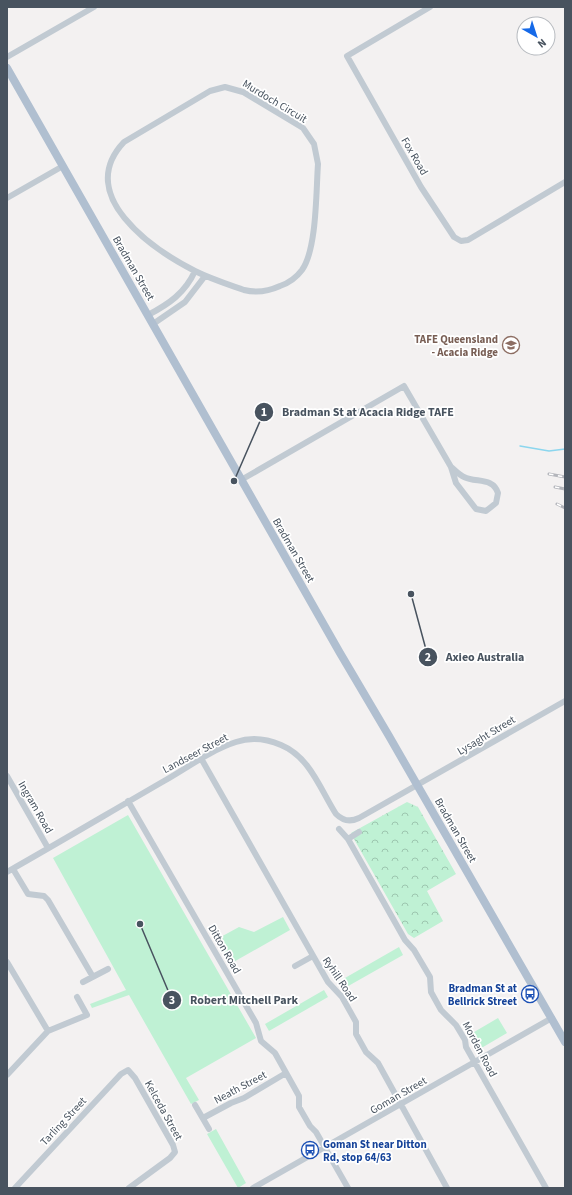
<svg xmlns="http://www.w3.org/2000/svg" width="572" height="1195" viewBox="0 0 572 1195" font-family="'Source Sans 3',sans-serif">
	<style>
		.green { fill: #bff1d4 }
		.forest { fill: url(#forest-crowns) }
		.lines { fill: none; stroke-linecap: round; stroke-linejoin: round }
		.stream { stroke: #8bd6ee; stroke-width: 1.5 }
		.minor { stroke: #c1cad2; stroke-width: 6 }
		.major { stroke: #b0bfd0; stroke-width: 8 }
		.rail-casing { stroke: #b3b5bb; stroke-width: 3 }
		.rail { stroke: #fff; stroke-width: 1.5; stroke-dasharray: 4.5; stroke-linecap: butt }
		.labels { text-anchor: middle; stroke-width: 3.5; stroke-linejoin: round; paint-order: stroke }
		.street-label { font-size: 11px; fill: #48535f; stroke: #fff }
		.education-label { font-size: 11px; font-weight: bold; fill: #785e54; stroke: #fff; text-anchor: end }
		.transit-label { font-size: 11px; font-weight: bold; fill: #164399; stroke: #fff; text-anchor: end }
		.leader { fill: none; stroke: #48535f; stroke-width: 1.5 }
		.callout-dot { fill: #48535f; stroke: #fff; stroke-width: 1.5 }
		.mark-label { font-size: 12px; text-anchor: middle; font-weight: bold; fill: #fff }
		.callout-label { font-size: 12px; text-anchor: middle; font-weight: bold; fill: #48535f; stroke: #fff; stroke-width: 3.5; stroke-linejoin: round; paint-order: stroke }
	</style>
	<defs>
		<pattern id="forest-crowns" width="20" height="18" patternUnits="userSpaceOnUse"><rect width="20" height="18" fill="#bff1d4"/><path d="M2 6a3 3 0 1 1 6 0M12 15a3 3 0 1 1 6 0" fill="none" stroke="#9dc6af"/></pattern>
	</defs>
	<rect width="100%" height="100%" fill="#f3f1f1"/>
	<path class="green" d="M128 815 256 1038 186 1078 199 1100 191 1104 129 995 92 1008 90 1004 126 990 53 858Z
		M283 917 290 930 230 964 217 939 239 927 254 932Z
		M399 947 403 955 343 989 338 982Z
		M324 990 328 997 269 1031 265 1024Z
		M498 1018 507 1033 478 1050 469 1035Z
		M216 1129 246 1183 238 1188 207 1134Z"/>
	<path class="forest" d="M407 802 418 807 456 874 427 891 443 921 414 938 408 934 354 839 351 833Z"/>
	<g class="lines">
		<path class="stream" d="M520 446 549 451 565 449"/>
		<path class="minor" d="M430 7 347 56 421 187 454 237 461 241 468 240 565 182
			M7 57 94 7
			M225 87 243 92 303 128 314 144 318 164C316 191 317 249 302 270 296 278 289 283 280 286 269 291 256 293 244 290 227 284 211 279 195 271 152 249 74 195 124 142L210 91Z
			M7 198 63 166
			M148 315C169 304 185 293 195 271
			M153 324 185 302 205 276
			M241 480 404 386 451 467 456 483 476 509 486 511 496 503 498 493C493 477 476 483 464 477 459 475 455 470 451 467
			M202 760 328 982 342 997 356 1022V1034L366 1052 378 1063 447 1188
			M7 776 48 848
			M128 801 256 1023 261 1041 275 1053 299 1096V1107L310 1126 316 1132 348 1188
			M339 829 348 839 405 940 414 950 430 977 431 992 441 1010 456 1025 465 1040 466 1047 546 1188
			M348 839 359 832
			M13 869 28 894 44 896 48 900 93 977
			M7 872C60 842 112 811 164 781 187 768 211 750 236 742 251 737 267 739 281 745 310 757 320 789 336 814 343 821 351 822 359 818L565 701
			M7 962 48 1031
			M295 966 313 956
			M83 982 108 969
			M7 1075 48 1031 87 1015 77 997
			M195 1105 209 1129
			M203 1118 231 1103 244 1098 286 1073
			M15 1188 121 1074 128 1070 135 1078 173 1145 175 1152 170 1158 129 1188
			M253 1188 552 1018"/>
		<path class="major" d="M7 68 340 653 389 736 565 1042"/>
		<g class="rail-casing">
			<path id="rail" d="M549 474 565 477
				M555 487 565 489
				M557 504 565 508"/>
		</g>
		<use href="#rail" class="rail"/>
	</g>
	<defs>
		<g id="university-ring" transform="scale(0.9)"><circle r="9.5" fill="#fff" stroke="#8d6e63" stroke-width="1.5"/><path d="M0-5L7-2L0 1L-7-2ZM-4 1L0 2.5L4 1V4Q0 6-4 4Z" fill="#8d6e63"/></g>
		<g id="bus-ring" transform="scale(0.9)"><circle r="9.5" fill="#fff" stroke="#1a4fb4" stroke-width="1.5"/><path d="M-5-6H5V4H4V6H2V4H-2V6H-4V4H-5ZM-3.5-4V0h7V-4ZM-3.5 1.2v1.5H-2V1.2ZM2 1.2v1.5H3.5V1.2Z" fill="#1a4fb4"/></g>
	</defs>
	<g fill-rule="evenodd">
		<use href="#university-ring" x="511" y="345"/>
		<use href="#bus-ring" x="530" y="994"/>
		<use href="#bus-ring" x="310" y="1150"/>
	</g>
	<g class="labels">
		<g class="street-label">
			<text transform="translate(275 101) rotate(31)" y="4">Murdoch Circuit</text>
			<text transform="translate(415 156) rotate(60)" y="4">Fox Road</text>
			<text transform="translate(134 268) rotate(60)" y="4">Bradman Street</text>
			<text transform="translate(294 550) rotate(60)" y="4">Bradman Street</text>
			<text transform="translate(486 735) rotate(-31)" y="4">Lysaght Street</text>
			<text transform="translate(195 753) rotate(-28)" y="4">Landseer Street</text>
			<text transform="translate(36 807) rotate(60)" y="4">Ingram Road</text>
			<text transform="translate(456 830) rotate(60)" y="4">Bradman Street</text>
			<text transform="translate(225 949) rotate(60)" y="4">Ditton Road</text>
			<text transform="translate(340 979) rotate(56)" y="4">Ryhill Road</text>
			<text transform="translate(480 1049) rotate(62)" y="4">Morden Road</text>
			<text transform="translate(240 1087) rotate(-28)" y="4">Neath Street</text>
			<text transform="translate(398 1095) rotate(-30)" y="4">Goman Street</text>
			<text transform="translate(164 1110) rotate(61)" y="4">Kelceda Street</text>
			<text transform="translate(63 1121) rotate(-47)" y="4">Tarling Street</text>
		</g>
		<g class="education-label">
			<text x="498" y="343">TAFE Queensland<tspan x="498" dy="13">- Acacia Ridge</tspan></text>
		</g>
		<g class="transit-label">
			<text x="517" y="992">Bradman St at<tspan x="517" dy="13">Bellrick Street</tspan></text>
			<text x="323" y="1148" text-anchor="start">Goman St near Ditton<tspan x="323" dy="13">Rd, stop 64/63</tspan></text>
		</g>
	</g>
	<path class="leader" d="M234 481L264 412M411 594L428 657M140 924L172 1000"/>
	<g class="callout-dot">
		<circle cx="234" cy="481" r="4"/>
		<circle cx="411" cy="594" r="4"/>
		<circle cx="140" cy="924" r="4"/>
		<circle cx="264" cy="412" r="10"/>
		<circle cx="428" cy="657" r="10"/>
		<circle cx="172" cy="1000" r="10"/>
	</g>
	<g class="mark-label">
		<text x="264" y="416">1</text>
		<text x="428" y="661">2</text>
		<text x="172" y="1004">3</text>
	</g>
	<g class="callout-label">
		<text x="368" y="416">Bradman St at Acacia Ridge TAFE</text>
		<text x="485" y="661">Axieo Australia</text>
		<text x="244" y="1004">Robert Mitchell Park</text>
	</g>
	<rect width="572" height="1195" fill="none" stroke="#48535f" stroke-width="16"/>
	<g transform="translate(536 36) rotate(141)"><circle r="19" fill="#ffffff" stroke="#b6babf"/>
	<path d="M0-3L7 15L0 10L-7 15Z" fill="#1569e8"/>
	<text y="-6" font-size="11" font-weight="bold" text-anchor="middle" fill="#48535f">N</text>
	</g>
</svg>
